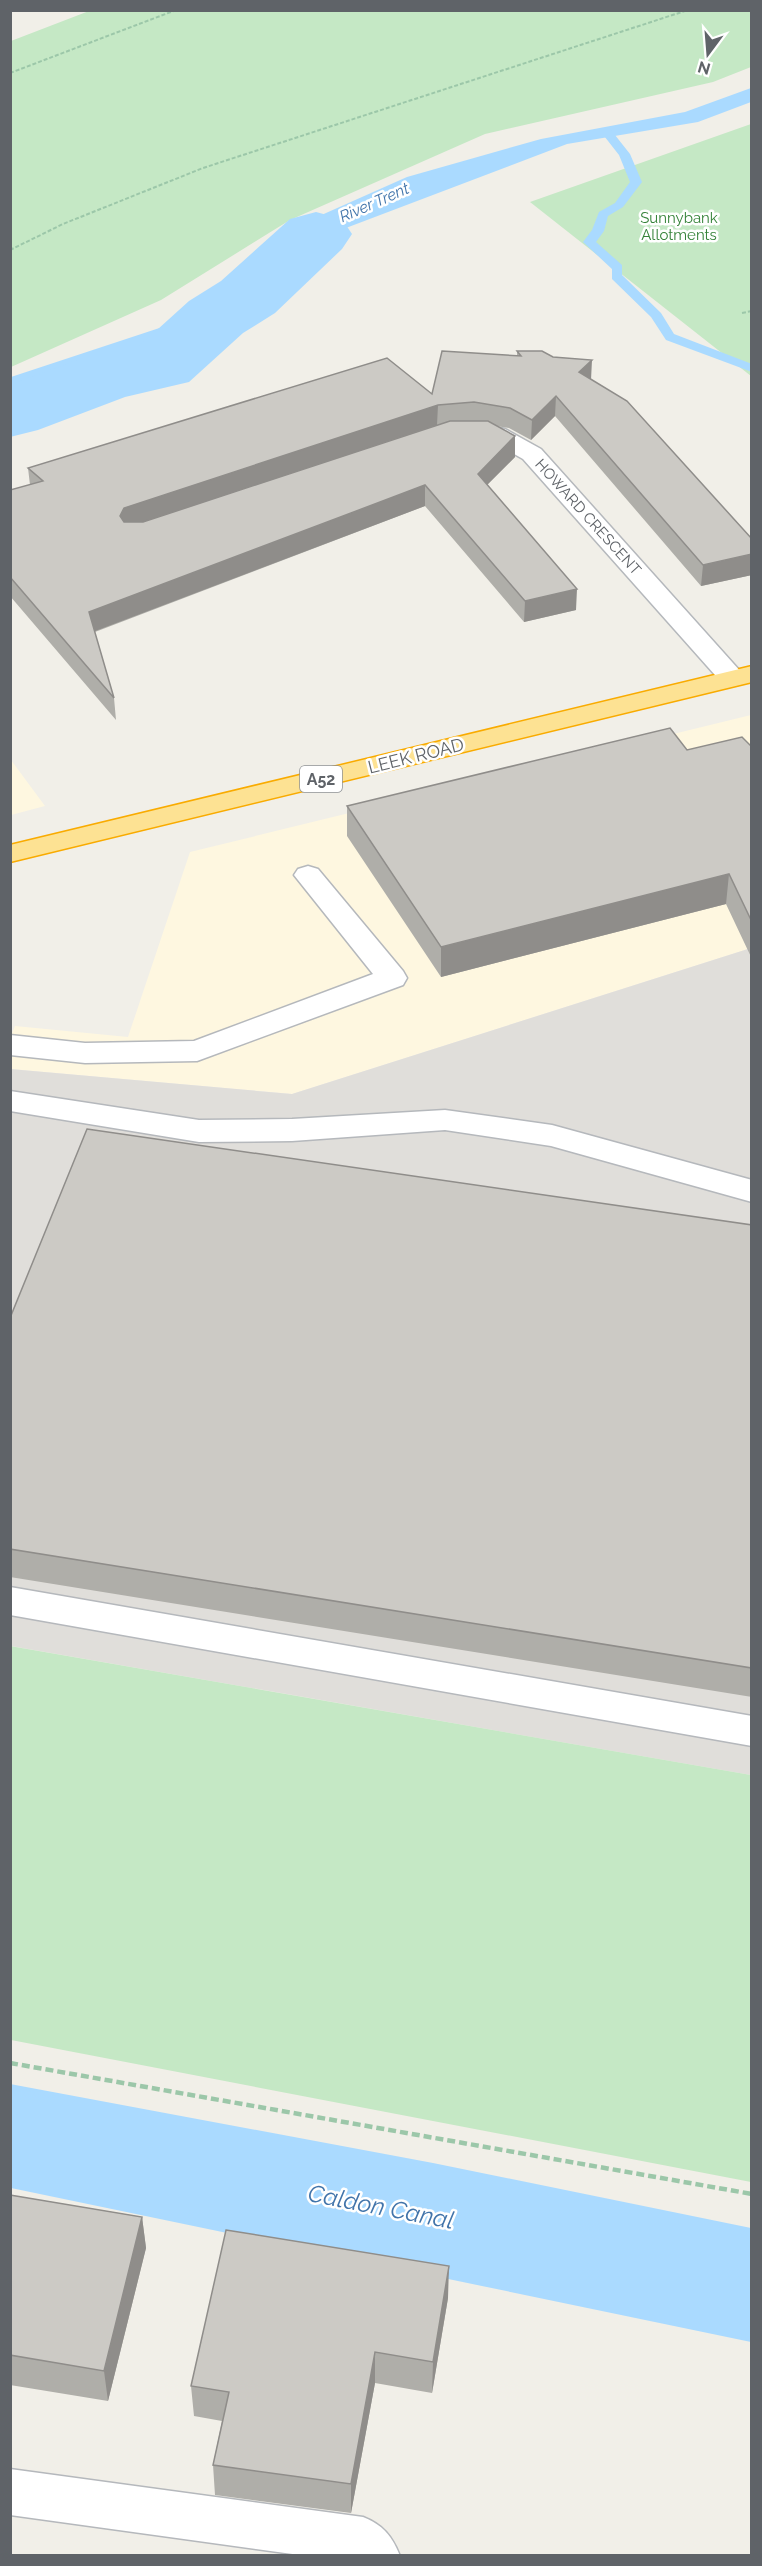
<svg xmlns="http://www.w3.org/2000/svg" width="762" height="2566" viewBox="0 0 762 2566" font-family="Raleway,sans-serif">
	<style>
		.commercial { fill: #fef7e0 }
		.industrial { fill: #e0deda }
		.green { fill: #c5e8c5 }
		.water { fill: #aadaff }
		.lines { fill: none; stroke-linecap: round; stroke-linejoin: round }
		.stream { fill: #aadaff; fill-rule: evenodd }
		.river { fill: #aadaff; fill-rule: evenodd }
		.minor-casing { stroke: #b5b8bc; stroke-width: 3 }
		.highway-casing { stroke: #f9ab00; stroke-width: 3 }
		.path-far1 { stroke: #9cc7a9; stroke-width: 2; stroke-dasharray: 4 2; stroke-linecap: butt }
		.path { stroke: #9cc7a9; stroke-width: 4.5; stroke-dasharray: 8 4; stroke-linecap: butt }
		.minor { fill: #fff; fill-rule: evenodd }
		.highway { fill: #fde293; fill-rule: evenodd }
		.wall { fill: #afaea9 }
		.shaded-wall { fill: #8f8d8a }
		.building { fill: #cccac5; stroke: #8f8d8a; stroke-width: 1.5 }
		.labels { text-anchor: middle; stroke-width: 5; stroke-linejoin: round; paint-order: stroke }
		.far-park-label { font-size: 15px; fill: #348238; stroke: #fff }
		.far-street-label { font-size: 15px; fill: #5f6368; stroke: #fff }
		.far-water-label { font-size: 16px; font-style: italic; fill: #4174aa; stroke: #fff }
		.shield { fill: #fff; stroke: #8f9295; stroke-width: 1.5 }
		.shield-label { font-size: 16px; font-weight: bold; fill: #5f6368 }
		.street-label { font-size: 18px; fill: #5f6368; stroke: #fff }
		.near-water-label { font-size: 24px; font-style: italic; fill: #4174aa; stroke: #fff }
	</style>
	<rect width="100%" height="100%" fill="#f1efe8"/>
	<path class="commercial" d="M751 715V948L292 1094 11 1069 10 1038 15 1026 128 1037 190 852Z
		M10 760H11L45 806 11 815Z"/>
	<path class="industrial" d="M751 948V1775L11 1646 10 1069 292 1094Z"/>
	<path class="green" d="M89 11H751V67L713 82 485 134 290 220 161 300 11 367V41Z
		M751 124H752L751 376 530 202Z
		M10 1646 751 1775V2182L11 2040Z"/>
	<path class="water" d="M751 88V102L698 122 567 144 338 231 292 281 218 326 11 395V377L220 308 299 225 407 177 541 139 685 112Z
		M10 2084 433 2163 751 2228V2342L11 2188Z"/>
	<g class="lines">
		<path class="stream" d="M603 130H611L630 154 642 182 623 207 608 216 604 231 596 242 622 265V275L661 313 674 334 752 364V372L666 340 651 317 612 279V269L583 242 592 230 599 212 615 203 630 182 619 155 601 132Z"/>
		<path class="river" d="M316 212 342 219 352 234 342 249 275 313 243 333 189 382 125 397 38 430 10 437V385L77 360 137 348 189 301 221 281 290 219Z"/>
		<g class="minor-casing">
			<path id="minor" d="M472 423 505 429 541 449 741 672 745 678 741 684 732 686 723 684 523 459 488 439 464 435 460 430 464 425Z
				M308 866 318 869 403 971 407 978 403 985 197 1061 85 1063 10 1055V1035L85 1043 194 1041 373 974 294 875 298 869Z
				M10 1091 199 1120 292 1119 445 1110 552 1125 752 1180V1202L551 1146 445 1130 292 1141 199 1142 10 1111Z
				M10 1587 752 1716V1746L10 1615Z
				M10 2469 363 2517C383 2525 392 2536 400 2556H307L10 2515Z"/>
		</g>
		<g class="highway-casing">
			<path id="highway" d="M752 666V682L10 862V845Z"/>
		</g>
		<path class="path-far1" d="M10 73 176 10
			M10 250 63 224 203 168 688 10
			M742 313 752 311"/>
		<path class="path" d="M10 2063 752 2194"/>
		<use href="#minor" class="minor"/>
		<use href="#highway" class="highway"/>
	</g>
	<path class="wall" d="M517 351 591 379 752 539V575L701 586 555 416 531 440 509 428 496 426 515 457 487 485 576 610 524 622 425 506 95 632 114 698 116 720 10 596V490L30 485 28 468 432 394 517 355Z
		M752 747V959L726 904 441 977 347 836V806L687 750Z
		M752 1225V1697L10 1577V1318Z
		M10 2195 142 2217 146 2248 108 2401 10 2385Z
		M448 2298 432 2393 375 2383 351 2513 215 2495 213 2465 222 2421 194 2416 191 2386Z"/>
	<path class="shaded-wall" d="M592 360 591 380 579 372Z
		M556 396 555 416 531 440 532 420Z
		M438 405 437 425 125 529 120 516 124 508Z
		M515 436V457L478 494V474Z
		M425 485V506L90 633 89 612Z
		M752 554V575L701 586 703 565Z
		M577 589 576 610 524 622 525 601Z
		M729 874 726 904 441 977V947Z
		M142 2217 146 2248 108 2401 104 2371Z
		M449 2266 448 2298 432 2393 433 2362Z
		M375 2352V2383L351 2513V2484Z"/>
	<path class="building" d="M442 351 521 356 517 351H542L553 357 592 360 579 372 627 401 752 539V554L703 565 556 396 532 420 510 408 474 402 438 405 124 508 120 516 124 522H143L450 421H488L515 436 478 474 577 589 525 601 425 485 89 612 114 698 10 577V490L43 481 28 468 387 358 432 394Z
		M670 728 687 750 742 737 752 747V922L729 874 441 947 347 806Z
		M87 1129 752 1225V1668L10 1549V1318Z
		M10 2195 142 2217 104 2371 10 2355Z
		M226 2230 449 2266 433 2362 375 2352 351 2484 213 2465 229 2392 191 2386Z"/>
	<g class="labels">
		<g class="far-park-label">
			<text x="679" y="223">Sunnybank<tspan x="679" dy="17">Allotments</tspan></text>
		</g>
		<g class="far-street-label">
			<text transform="translate(588 517) rotate(48)" y="5">HOWARD CRESCENT</text>
		</g>
		<g class="far-water-label">
			<text transform="translate(374 202) rotate(-24)" y="6">River Trent</text>
		</g>
		<rect class="shield" x="300" y="766" width="42" height="26" rx="4.5"/>
		<g class="shield-label">
			<text x="321" y="785">A52</text>
		</g>
		<g class="street-label">
			<text transform="translate(416 756) rotate(-14)" y="6">LEEK ROAD</text>
		</g>
		<g class="near-water-label">
			<text transform="translate(381 2207) rotate(11)" y="8">Caldon Canal</text>
		</g>
	</g>
	<rect width="762" height="2566" fill="none" stroke="#5f6368" stroke-width="24"/>
	<g transform="translate(708 54) rotate(196)" stroke="#ffffff" stroke-width="4.5" paint-order="stroke">
	<path d="M0-4.5L10 22L0 15L-10 22Z" fill="#5f6368"/>
	<text y="-9" font-size="16" font-weight="bold" text-anchor="middle" fill="#5f6368">N</text>
	</g>
</svg>
